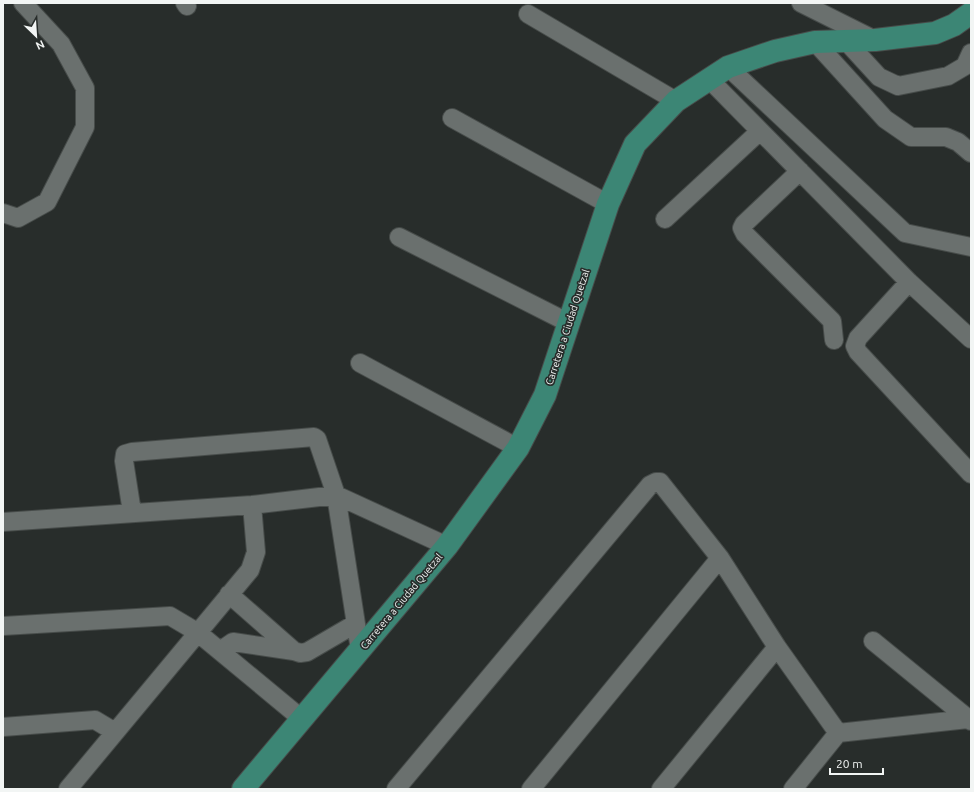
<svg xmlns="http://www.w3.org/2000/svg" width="974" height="792" viewBox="0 0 974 792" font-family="Ubuntu,sans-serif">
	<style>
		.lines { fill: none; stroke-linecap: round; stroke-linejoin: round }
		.minor-casing { stroke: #474c4a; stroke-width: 20 }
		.major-casing { stroke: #474c4a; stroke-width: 24 }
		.minor { stroke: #6a706e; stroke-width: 18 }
		.major { stroke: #3c8675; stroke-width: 22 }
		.labels { text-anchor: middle; stroke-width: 3.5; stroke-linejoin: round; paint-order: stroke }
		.street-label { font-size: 10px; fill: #f2f5f4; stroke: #282d2b }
	</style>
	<rect width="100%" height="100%" fill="#282d2b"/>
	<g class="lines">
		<g class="minor-casing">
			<path id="minor" d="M185 3 187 6
				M801 3 875 40
				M528 14 676 101
				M846 41 879 77 898 86 948 76 965 66 971 53
				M815 42 885 119 911 137H946L958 142 971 153
				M728 67 905 233 971 247
				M709 79 909 282 971 339
				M452 118 608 204
				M800 171 744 224 742 228 745 234 832 321 834 340
				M3 213 18 218 47 202 85 127V88L61 44 23 3
				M665 219 760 131
				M399 237 569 323
				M909 282 858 338 855 346 858 352 971 474
				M360 363 518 448
				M132 512 124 461 125 454 132 452 314 437 317 439 336 495 360 650
				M3 522 252 505 336 495 447 546
				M229 594 294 651 300 653 307 652 355 624
				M3 626 170 616 197 632 302 719
				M873 641 971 721
				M220 651 233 642 294 651
				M3 727 95 720 115 732
				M68 789 250 570 256 552 252 505
				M396 789 650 485 656 482H660L720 558 777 647 838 733
				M531 789 720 558
				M661 789 777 647
				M793 789 838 733 968 719"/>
		</g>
		<g class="major-casing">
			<path id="major" d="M243 789 447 546 518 448 545 395 608 204 635 144 676 101 728 67 775 51 815 42 875 40 935 33 954 25 971 13"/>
		</g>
		<use href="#minor" class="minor"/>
		<use href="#major" class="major"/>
	</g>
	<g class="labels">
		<g class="street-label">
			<text transform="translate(567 327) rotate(-72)" y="4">Carretera a Ciudad Quetzal</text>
			<text transform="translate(401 601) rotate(-50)" y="4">Carretera a Ciudad Quetzal</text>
		</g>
	</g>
	<rect width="974" height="792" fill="none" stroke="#f2f5f4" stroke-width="8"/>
	<g transform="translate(36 36) rotate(155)" stroke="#282d2b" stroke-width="3" paint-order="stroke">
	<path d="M0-3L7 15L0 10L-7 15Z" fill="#f2f5f4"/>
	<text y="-6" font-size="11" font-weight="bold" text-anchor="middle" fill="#f2f5f4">N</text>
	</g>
	<path d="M830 768v6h53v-6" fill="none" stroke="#f2f5f4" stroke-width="2"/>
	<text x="836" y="768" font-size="12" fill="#f2f5f4" stroke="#282d2b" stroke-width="3" paint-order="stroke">20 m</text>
</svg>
